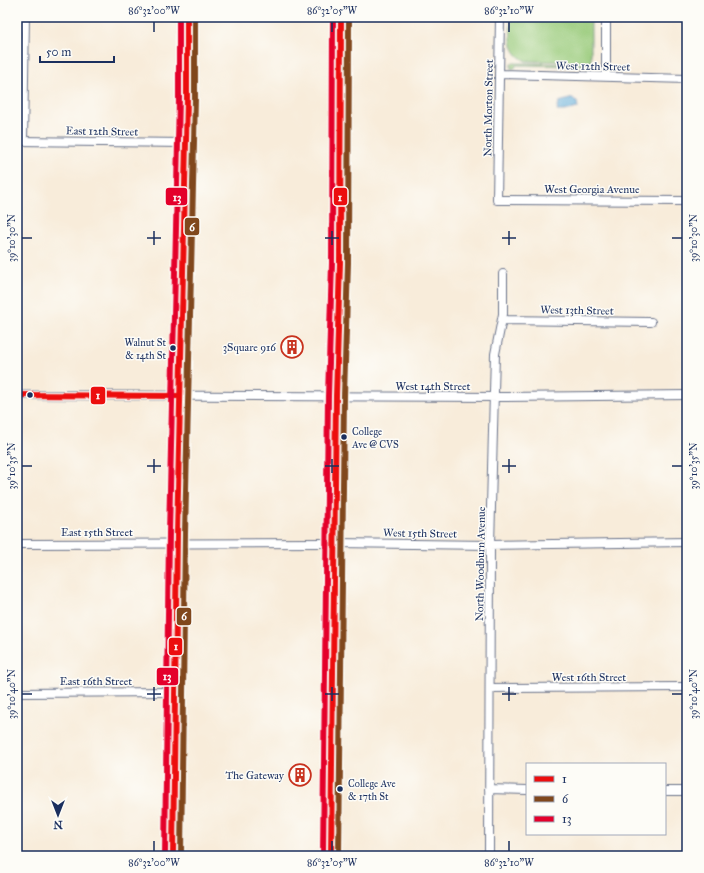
<svg xmlns="http://www.w3.org/2000/svg" width="704" height="873" viewBox="0 0 704 873" font-family="'IM FELL Great Primer',serif">
	<style>
		.green { fill: #98ca79; stroke: #5a7c6c }
		.water { fill: #61acd9; stroke: #3e6e9c }
		.lines { fill: none; stroke-linecap: round; stroke-linejoin: round }
		.minor-casing { stroke: #687189; stroke-width: 10 }
		.primary-casing { stroke: #687189; stroke-width: 15 }
		.minor { stroke: #fff; stroke-width: 8 }
		.primary { stroke: #fbbd6e; stroke-width: 13 }
		.bus-1-casing { stroke: #fdfcf7; stroke-width: 9 }
		.bus-2-casing { stroke: #fdfcf7; stroke-width: 9 }
		.bus-3-casing { stroke: #fdfcf7; stroke-width: 9 }
		.bus-1 { stroke: #ec0e0e; stroke-width: 6 }
		.bus-2 { stroke: #80471c; stroke-width: 6 }
		.bus-3 { stroke: #e4002b; stroke-width: 6 }
		.ticks { fill: none; stroke: #1b2f5e; stroke-width: 1.5 }
		.bus-dot { fill: #1b2f5e; stroke: #fdfcf7; stroke-width: 1.5 }
		.labels { text-anchor: middle; stroke-width: 3; stroke-linejoin: round; paint-order: stroke }
		.bus-label { font-size: 10px; fill: #1b2f5e; stroke: #fdfcf7; text-anchor: start }
		.street-label { font-size: 11px; fill: #1b2f5e; stroke: #fdfcf7 }
		.poi-label { font-size: 11px; fill: #1b2f5e; stroke: #fdfcf7; text-anchor: end }
		.line-badge { stroke: #fdfcf7; stroke-width: 1.5 }
		.badge-label { font-size: 11px; text-anchor: middle; font-weight: bold; fill: #fff }
		.neatline { fill: none; stroke: #1b2f5e; stroke-width: 1.5 }
		.ticks-label { font-size: 10px; text-anchor: middle; fill: #1b2f5e }
	</style>
	<rect width="100%" height="100%" fill="#fdfcf7"/>
	<filter id="ink" filterUnits="userSpaceOnUse"><feTurbulence type="fractalNoise" baseFrequency=".025" numOctaves="2"/><feDisplacementMap in="SourceGraphic" scale="8" xChannelSelector="R" yChannelSelector="G"/><feConvolveMatrix kernelMatrix="1 2 1 2 8 2 1 2 1" color-interpolation-filters="sRGB"/></filter>
	<filter id="wash" filterUnits="userSpaceOnUse"><feTurbulence type="fractalNoise" baseFrequency=".012" numOctaves="4" result="noise"/><feDisplacementMap in="SourceGraphic" scale="16" xChannelSelector="R" yChannelSelector="G"/><feGaussianBlur stdDeviation="0.9" result="paint"/><feColorMatrix in="noise" values="0 0 0 0 0 0 0 0 0 0 0 0 0 0 0 0 0 1.4 0 .05"/><feComposite in="paint" operator="in"/></filter>
	<g filter="url(#wash)">
		<rect width="100%" height="100%" fill="#f8ecda"/>
		<path class="green" d="M511 17H591V62L526 61C507 52 511 35 511 17Z
			M511 63 597 64 595 68 586 69V66L516 65 515 68 511 69Z"/>
		<path class="water" d="M573 98 577 102 578 108 564 111H557L559 102Z"/>
	</g>
	<g filter="url(#ink)">
		<g class="lines">
			<g class="minor-casing">
				<path id="minor" d="M500 17 497 200 687 201
					M606 17V77
					M499 74 687 79
					M17 141 186 143
					M23 141 25 17
					M502 320 651 322
					M17 395 505 397 687 395
					M17 544 335 543 490 545 687 542
					M490 688 687 687
					M17 693 175 692
					M489 789 527 790
					M665 791H687
					M489 856 490 545 495 354 503 314V274"/>
			</g>
			<g class="primary-casing">
				<path id="primary" d="M173 856 177 534 187 98V17
					M331 856 336 396 340 263 341 17"/>
			</g>
			<use href="#minor" class="minor"/>
			<use href="#primary" class="primary"/>
			<g class="bus-1-casing">
				<path id="bus-1" d="M17 395 179 396
					M173 856 177 534 187 98V17
					M331 856 336 396 340 263 341 17"/>
			</g>
			<g class="bus-2-casing">
				<path id="bus-2" d="M181 856 185 534 195 98V17
					M339 856 344 396 348 263 349 17"/>
			</g>
			<g class="bus-3-casing">
				<path id="bus-3" d="M165 856 169 534 179 98V17
					M323 856 328 396 332 263 333 17"/>
			</g>
			<use href="#bus-1" class="bus-1"/>
			<use href="#bus-2" class="bus-2"/>
			<use href="#bus-3" class="bus-3"/>
		</g>
	</g>
	<path class="ticks" d="M154 22V32M332 22V32M509 22V32M154 231V245M332 231V245M509 231V245M22 238H32M147 238H161M325 238H339M502 238H516M672 238H682M154 459V473M332 459V473M509 459V473M22 466H32M147 466H161M325 466H339M502 466H516M672 466H682M154 687V701M332 687V701M509 687V701M22 694H32M147 694H161M325 694H339M502 694H516M672 694H682M154 841V851M332 841V851M509 841V851"/>
	<defs>
		<g id="building-ring" transform="scale(1.15)"><circle r="9.5" fill="#fdfcf7" stroke="#c8321e" stroke-width="1.5"/><path d="M-4-6H4V6H1V3H-1V6H-4ZM-2.5-4.3h1.7v1.8h-1.7ZM.8-4.3h1.7v1.8H.8ZM-2.5-1h1.7V.8h-1.7ZM.8-1h1.7V.8H.8Z" fill="#c8321e"/></g>
	</defs>
	<g fill-rule="evenodd">
		<use href="#building-ring" x="292" y="347"/>
		<use href="#building-ring" x="300" y="775"/>
	</g>
	<g class="bus-dot">
		<circle cx="173" cy="348" r="3.5"/>
		<circle cx="30" cy="395" r="3.5"/>
		<circle cx="344" cy="437" r="3.5"/>
		<circle cx="340" cy="789" r="3.5"/>
	</g>
	<g class="labels">
		<g class="bus-label">
			<text x="166" y="346" text-anchor="end">Walnut St<tspan x="166" dy="13">&amp; 14th St</tspan></text>
			<text x="352" y="435">College<tspan x="352" dy="13">Ave @ CVS</tspan></text>
			<text x="348" y="787">College Ave<tspan x="348" dy="13">&amp; 17th St</tspan></text>
		</g>
		<g class="street-label">
			<text transform="translate(593 66) rotate(1)" y="4">West 12th Street</text>
			<text transform="translate(488 108) rotate(-89)" y="4">North Morton Street</text>
			<text transform="translate(102 131) rotate(1)" y="4">East 12th Street</text>
			<text x="592" y="193">West Georgia Avenue</text>
			<text transform="translate(577 310) rotate(1)" y="4">West 13th Street</text>
			<text x="433" y="390">West 14th Street</text>
			<text x="97" y="536">East 15th Street</text>
			<text transform="translate(420 533) rotate(1)" y="4">West 15th Street</text>
			<text transform="translate(480 564) rotate(-89)" y="4">North Woodburn Avenue</text>
			<text x="589" y="681">West 16th Street</text>
			<text x="96" y="685">East 16th Street</text>
		</g>
		<g class="poi-label">
			<text x="276" y="351">3Square 916</text>
			<text x="284" y="779">The Gateway</text>
		</g>
	</g>
	<g class="line-badge">
		<rect x="165" y="187" width="23" height="19" rx="4" fill="#e4002b"/>
		<rect x="333" y="187" width="15" height="19" rx="4" fill="#ec0e0e"/>
		<rect x="184" y="217" width="16" height="19" rx="4" fill="#80471c"/>
		<rect x="90" y="386" width="16" height="19" rx="4" fill="#ec0e0e"/>
		<rect x="176" y="607" width="16" height="19" rx="4" fill="#80471c"/>
		<rect x="168" y="637" width="15" height="19" rx="4" fill="#ec0e0e"/>
		<rect x="156" y="667" width="23" height="19" rx="4" fill="#e4002b"/>
	</g>
	<g class="badge-label">
		<text x="177" y="201">13</text>
		<text x="340" y="201">1</text>
		<text x="192" y="231">6</text>
		<text x="98" y="399">1</text>
		<text x="184" y="620">6</text>
		<text x="176" y="650">1</text>
		<text x="167" y="680">13</text>
	</g>
	<rect width="704" height="873" fill="none" stroke="#fdfcf7" stroke-width="44"/>
	<rect x="526" y="763" width="140" height="72" fill="#fdfcf7" stroke="#a3aaba"/>
	<rect x="534" y="776" width="20" height="6" fill="#ec0e0e" stroke="#a3aaba"/>
	<text x="562" y="783" font-size="12" fill="#1b2f5e">1</text>
	<rect x="534" y="796" width="20" height="6" fill="#80471c" stroke="#a3aaba"/>
	<text x="562" y="803" font-size="12" fill="#1b2f5e">6</text>
	<rect x="534" y="816" width="20" height="6" fill="#e4002b" stroke="#a3aaba"/>
	<text x="562" y="823" font-size="12" fill="#1b2f5e">13</text>
	<g transform="translate(58 815) rotate(180)" stroke="#fdfcf7" stroke-width="3" paint-order="stroke">
	<path d="M0-3L7 15L0 10L-7 15Z" fill="#1b2f5e"/>
	<text y="-6" font-size="11" font-weight="bold" text-anchor="middle" fill="#1b2f5e">N</text>
	</g>
	<path d="M40 56v6h74v-6" fill="none" stroke="#1b2f5e" stroke-width="2"/>
	<text x="46" y="56" font-size="12" fill="#1b2f5e" stroke="#fdfcf7" stroke-width="3" paint-order="stroke">50 m</text>
	<rect x="22" y="22" width="660" height="829" class="neatline"/>
	<g class="ticks-label">
		<text x="154" y="14">86°32'00"W</text>
		<text x="332" y="14">86°32'05"W</text>
		<text x="509" y="14">86°32'10"W</text>
		<text transform="translate(693 238) rotate(-90)" y="4">39°10'30"N</text>
		<text transform="translate(11 238) rotate(-90)" y="4">39°10'30"N</text>
		<text transform="translate(693 466) rotate(-90)" y="4">39°10'35"N</text>
		<text transform="translate(11 466) rotate(-90)" y="4">39°10'35"N</text>
		<text transform="translate(693 694) rotate(-90)" y="4">39°10'40"N</text>
		<text transform="translate(11 694) rotate(-90)" y="4">39°10'40"N</text>
		<text x="154" y="866">86°32'00"W</text>
		<text x="332" y="866">86°32'05"W</text>
		<text x="509" y="866">86°32'10"W</text>
	</g>
</svg>
